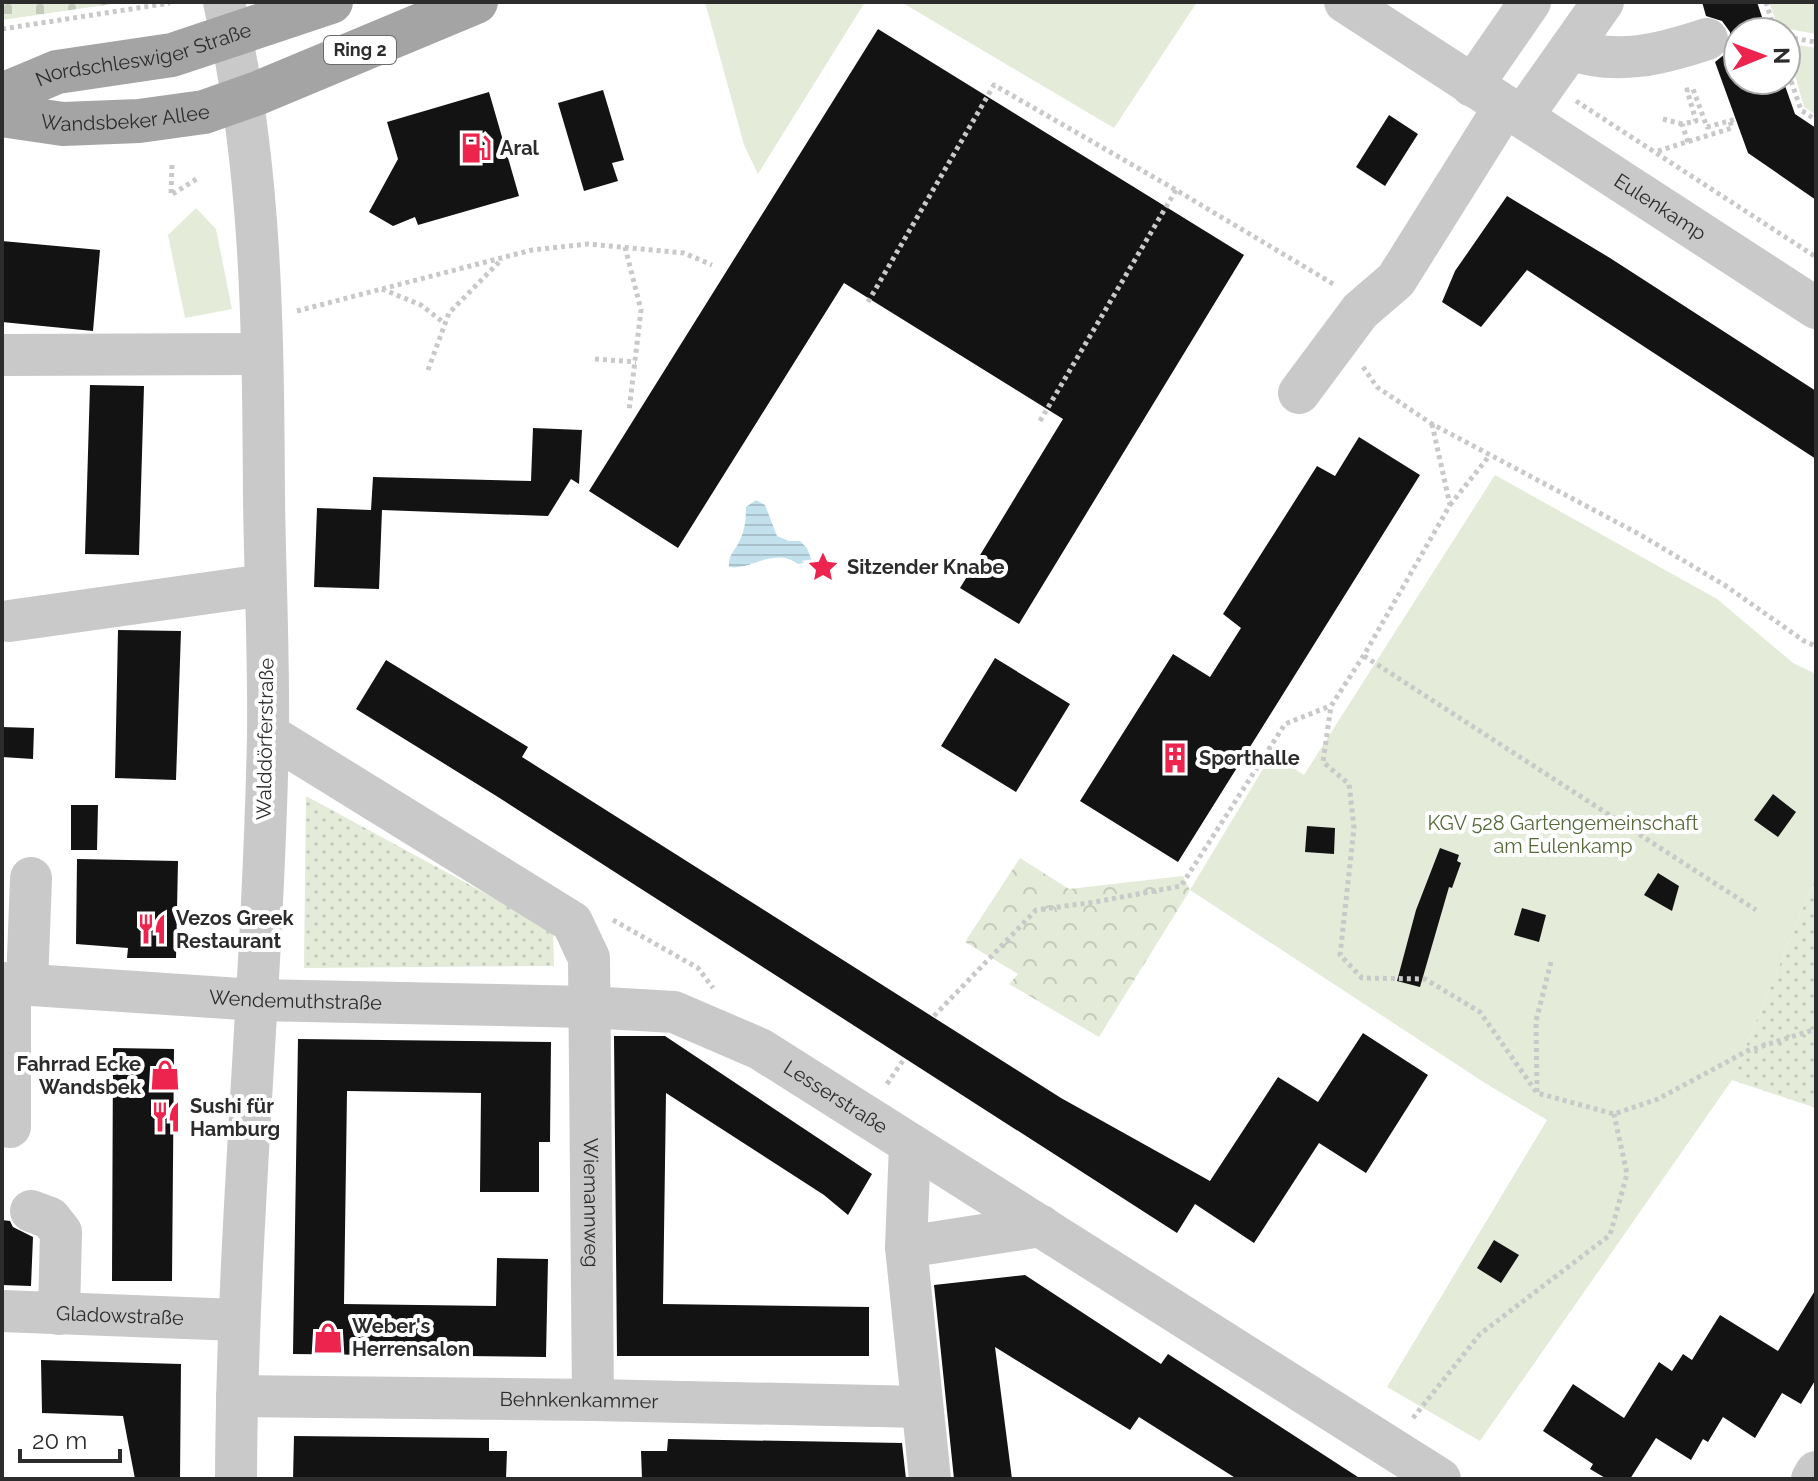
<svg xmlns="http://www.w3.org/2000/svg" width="1818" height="1481" viewBox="0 0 1818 1481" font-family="Raleway,sans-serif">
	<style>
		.green { fill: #e4ebd8 }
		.forest { fill: url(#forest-crowns) }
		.cemetery { fill: url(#cemetery-stones) }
		.park { fill: url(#park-dots) }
		.water { fill: url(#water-rules) }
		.building { fill: #131313 }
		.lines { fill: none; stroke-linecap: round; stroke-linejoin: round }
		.path { stroke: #c9c9c9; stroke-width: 5; stroke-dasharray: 4 4; stroke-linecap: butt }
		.minor { stroke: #c9c9c9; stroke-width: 42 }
		.major { stroke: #a4a4a4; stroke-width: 44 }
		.labels { text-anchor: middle; stroke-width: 8; stroke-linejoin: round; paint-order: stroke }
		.shield { fill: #fff; stroke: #6b6b6b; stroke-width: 2 }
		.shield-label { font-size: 18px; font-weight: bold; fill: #2c2c2c }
		.street-label { font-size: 20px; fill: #2c2c2c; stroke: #fff }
		.poi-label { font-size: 20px; font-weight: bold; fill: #2c2c2c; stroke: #fff; text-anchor: start }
		.park-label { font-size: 20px; fill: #556938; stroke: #fff }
	</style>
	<defs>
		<pattern id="forest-crowns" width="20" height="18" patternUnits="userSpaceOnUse" patternTransform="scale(2)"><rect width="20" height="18" fill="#e4ebd8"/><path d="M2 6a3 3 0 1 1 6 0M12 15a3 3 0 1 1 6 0" fill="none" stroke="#c4caba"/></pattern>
		<pattern id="cemetery-stones" width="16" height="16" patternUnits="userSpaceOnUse" patternTransform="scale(2)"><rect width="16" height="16" fill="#e4ebd8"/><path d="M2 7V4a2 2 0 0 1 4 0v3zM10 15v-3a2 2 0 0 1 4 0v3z" fill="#c4caba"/></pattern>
		<pattern id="park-dots" width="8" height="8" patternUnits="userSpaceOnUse" patternTransform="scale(2)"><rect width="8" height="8" fill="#e4ebd8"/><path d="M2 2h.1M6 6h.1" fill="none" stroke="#c4caba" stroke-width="1.8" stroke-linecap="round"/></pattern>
		<pattern id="water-rules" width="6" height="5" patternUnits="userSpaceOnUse" patternTransform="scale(2)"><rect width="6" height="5" fill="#c3e1ec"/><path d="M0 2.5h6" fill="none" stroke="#a8c1cb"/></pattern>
	</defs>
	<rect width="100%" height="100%" fill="#fff"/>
	<path class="green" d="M705 2H865L758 174 744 145Z
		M901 2H1197L1114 128Z
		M1769 2H1816V34L1778 27Z
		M1786 43 1816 48V115L1804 107Z
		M196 208 216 229 232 309 185 318 168 235Z
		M1495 475 1717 599 1793 663 1816 674V877L1732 1080 1480 1441 1387 1387 1547 1120 1485 1083 1190 890 1272 754 1304 775Z"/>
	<path class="forest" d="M1020 858 1069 889 1183 876 1190 890 1099 1037 1009 984 1018 974 965 942Z"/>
	<path class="cemetery" d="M2 2H126L2 20Z"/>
	<path class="park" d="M306 796 553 930 554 966 304 968Z
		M1816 877V1108L1732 1080Z"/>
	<path class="water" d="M756 500 765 505 777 536 789 541H800L807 548 812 561 798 564C773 546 752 571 729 567 728 555 734 552 739 542 745 531 746 519 746 507Z"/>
	<path class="building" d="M1702 2H1757L1767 32H1738V80H1783L1795 114 1816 128V200L1748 153 1715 62 1725 54 1730 45V32L1722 21 1706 16Z
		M878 29 1244 255 1019 624 960 588 1063 419 844 283 678 548 589 491Z
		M603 90 624 160 612 163 618 181 584 191 558 103Z
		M489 92 519 196 418 225 415 217 393 226 369 212 398 159 387 122Z
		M1389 115 1418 134 1385 186 1356 167Z
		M1507 196 1610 258 1816 391V459L1527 270 1481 327 1442 302 1455 271Z
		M2 241 100 250 93 331 2 322Z
		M90 385 144 386 139 555 85 554Z
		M533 428 582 430 579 484 571 479 548 516 382 510 379 589 314 587 317 508 371 510 373 477 531 481Z
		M1359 437 1420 475 1178 862 1080 801 1173 654 1210 677 1241 628 1223 614 1317 466 1335 476Z
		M118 630 181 631 176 780 115 778Z
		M995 658 1070 704 1016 792 941 746Z
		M386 660 528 747 522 757 1061 1098 1210 1181 1278 1077 1318 1102 1363 1033 1428 1075 1366 1173 1319 1143 1254 1243 1195 1204 1177 1233 498 797 356 709Z
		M2 727 34 728 33 759 2 757Z
		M1773 794 1796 812 1778 837 1754 820Z
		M71 805H98L97 850H71Z
		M1307 826 1335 828 1334 854 1305 852Z
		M1440 848 1459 855 1457 861 1461 863 1452 888 1449 887 1420 987 1397 981 1416 910Z
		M77 859 178 861 176 958H127L128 948 76 944Z
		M1658 873 1679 886 1672 911 1644 895Z
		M1522 908 1546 915 1539 942 1514 935Z
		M614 1036H665L872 1174 848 1215 824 1195 666 1093 663 1304 869 1307V1356H617Z
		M298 1039 551 1042 550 1142H539V1192H480L481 1093 347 1091 344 1304 496 1306 497 1258 548 1259 546 1357 293 1354Z
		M113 1048 174 1049 172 1281H112Z
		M2 1220 10 1221 13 1227 33 1237 31 1286 2 1285Z
		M1494 1240 1519 1255 1501 1283 1477 1268Z
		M1025 1275 1161 1364 1168 1354 1361 1479H1237L1139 1417 1130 1430 995 1347 1012 1479H954L934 1285Z
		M1816 1289V1379L1801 1404 1782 1393 1755 1438 1723 1417 1708 1442 1703 1439 1691 1460 1656 1438 1630 1479H1607L1590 1469 1593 1464 1543 1431 1573 1384 1624 1418 1659 1362 1672 1371 1683 1354 1692 1360 1720 1315 1778 1351Z
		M41 1360 181 1364 180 1479H135L123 1416 42 1413Z
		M294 1436 489 1438V1451H507L506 1479H293Z
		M668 1439 902 1443 906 1479H642L641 1451H667Z"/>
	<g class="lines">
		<path class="path" d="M1766 2 1775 32
			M2 29 170 3
			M1786 37 1816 42
			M1786 66 1801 110 1816 120
			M1576 101 1816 257
			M1663 119 1682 124
			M1688 142 1682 124 1696 121 1687 90 1693 89 1707 127 1736 119
			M1658 151 1732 128 1730 121
			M172 165 171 195 198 178
			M625 247 641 310 629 411
			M382 289 421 305 443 322
			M868 302 994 85 1176 190 1335 285
			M297 311 532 250 588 244 684 253 712 265
			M595 359 636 362
			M1363 367 1377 387 1432 424 1639 534 1726 586 1804 641 1816 646
			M428 370 449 313 502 259
			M1040 421 1176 190
			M1432 424 1450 505 1364 655 1331 706 1323 762 1349 784 1354 828 1340 955 1362 978 1425 979 1480 1012 1537 1093 1614 1114 1658 1099 1747 1051 1816 1029
			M1450 505 1490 455
			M1364 656 1756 910
			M613 920 698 968 713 988
			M934 1016 1036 910 1095 902 1181 886 1285 724 1330 706
			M887 1084 904 1059
			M1537 1092 1536 1021 1551 962
			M1413 1418 1480 1334 1610 1235 1627 1174 1614 1114"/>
		<g class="minor">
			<path d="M224 2C262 165 263 331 264 498 265 577 269 656 268 736 263 984 237 1231 236 1479"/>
			<path id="s1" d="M1345 2 1816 308"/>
			<path d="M1570 49C1616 66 1662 54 1707 39"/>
			<path d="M1472 86 1530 2"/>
			<path d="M1522 117 1603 2"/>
			<path d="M2 355 262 354"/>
			<path d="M1299 393 1360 311 1396 280 1505 106"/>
			<path d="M9 621 265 585"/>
			<path id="s2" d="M268 734 572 922 589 958 593 1400"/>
			<path id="s3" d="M2 983 257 1000 588 1007 674 1012 760 1049 1440 1479"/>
			<path d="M10 984V1127"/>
			<path d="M27 984 31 878"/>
			<path d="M910 1144 906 1247 930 1479"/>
			<path d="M31 1211 50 1218 61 1232 59 1314"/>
			<path d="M906 1247 1041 1226"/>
			<path id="s4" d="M2 1311 238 1320"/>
			<path id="s5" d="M237 1396 593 1400 922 1407"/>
			<path d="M1812 1479 1816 1472"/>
		</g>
		<g class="major">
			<path id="s6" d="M2 95 57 72 172 55 331 2"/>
			<path id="s7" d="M2 115 63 124 139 121 204 112 258 93 476 2"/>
		</g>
	</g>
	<defs>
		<g id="fuel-bare" transform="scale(2.4)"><path d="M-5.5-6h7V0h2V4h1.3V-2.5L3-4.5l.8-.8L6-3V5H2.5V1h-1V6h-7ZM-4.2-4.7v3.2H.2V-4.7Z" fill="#ed244d" stroke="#fff" stroke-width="2.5" paint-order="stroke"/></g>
		<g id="sight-bare" transform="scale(2.4)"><path d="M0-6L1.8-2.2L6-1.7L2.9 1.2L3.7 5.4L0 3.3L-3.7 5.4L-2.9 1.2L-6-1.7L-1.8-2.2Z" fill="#ed244d" stroke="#fff" stroke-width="2.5" paint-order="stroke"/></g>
		<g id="building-bare" transform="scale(2.4)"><path d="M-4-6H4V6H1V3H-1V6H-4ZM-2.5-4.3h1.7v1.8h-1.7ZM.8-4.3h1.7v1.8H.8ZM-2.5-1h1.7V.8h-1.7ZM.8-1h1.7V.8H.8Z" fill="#ed244d" stroke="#fff" stroke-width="2.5" paint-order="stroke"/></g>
		<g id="restaurant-bare" transform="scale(2.4)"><path d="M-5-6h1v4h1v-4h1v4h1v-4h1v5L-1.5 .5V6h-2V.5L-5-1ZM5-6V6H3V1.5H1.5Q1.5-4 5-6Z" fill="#ed244d" stroke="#fff" stroke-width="2.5" paint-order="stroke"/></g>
		<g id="shop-bare" transform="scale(2.4)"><path d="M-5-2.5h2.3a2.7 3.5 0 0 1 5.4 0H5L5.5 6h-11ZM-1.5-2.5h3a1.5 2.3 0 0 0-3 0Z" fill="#ed244d" stroke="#fff" stroke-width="2.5" paint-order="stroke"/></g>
	</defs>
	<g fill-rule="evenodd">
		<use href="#fuel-bare" x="476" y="148"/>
		<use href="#sight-bare" x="823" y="567"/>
		<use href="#building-bare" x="1175" y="758"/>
		<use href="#restaurant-bare" x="152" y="929"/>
		<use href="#shop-bare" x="165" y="1075"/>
		<use href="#restaurant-bare" x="166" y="1117"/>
		<use href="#shop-bare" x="328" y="1338"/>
	</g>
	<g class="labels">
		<rect class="shield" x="324" y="36" width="72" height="28" rx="6"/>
		<g class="shield-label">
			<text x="360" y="56">Ring 2</text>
		</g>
		<g class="street-label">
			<text dy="7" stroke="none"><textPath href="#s6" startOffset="148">Nordschleswiger Straße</textPath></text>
			<text dy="7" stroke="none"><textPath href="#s7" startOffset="124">Wandsbeker Allee</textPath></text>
			<text dy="7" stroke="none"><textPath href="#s1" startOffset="376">Eulenkamp</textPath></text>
			<text transform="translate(265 739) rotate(-89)" y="7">Walddörferstraße</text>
			<text dy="7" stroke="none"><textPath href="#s3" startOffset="294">Wendemuthstraße</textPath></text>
			<text dy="7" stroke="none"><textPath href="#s3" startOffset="856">Lesserstraße</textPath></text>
			<text dy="7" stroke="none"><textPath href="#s2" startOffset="642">Wiemannweg</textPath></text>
			<text dy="7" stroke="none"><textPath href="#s4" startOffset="118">Gladowstraße</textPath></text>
			<text dy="7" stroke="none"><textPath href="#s5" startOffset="342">Behnkenkammer</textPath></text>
		</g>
		<g class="poi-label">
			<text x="500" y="155">Aral</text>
			<text x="847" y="574">Sitzender Knabe</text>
			<text x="1199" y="765">Sporthalle</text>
			<text x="176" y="925">Vezos Greek<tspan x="176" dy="23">Restaurant</tspan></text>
			<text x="141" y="1071" text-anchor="end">Fahrrad Ecke<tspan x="141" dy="23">Wandsbek</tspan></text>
			<text x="190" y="1113">Sushi für<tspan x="190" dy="23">Hamburg</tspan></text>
			<text x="352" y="1333">Weber's<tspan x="352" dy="23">Herrensalon</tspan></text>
		</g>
		<g class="park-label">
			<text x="1563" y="830">KGV 528 Gartengemeinschaft<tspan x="1563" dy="23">am Eulenkamp</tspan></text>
		</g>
	</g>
	<rect width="1818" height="1481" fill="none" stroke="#2c2c2c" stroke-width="8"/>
	<g transform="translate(1762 56) rotate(89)"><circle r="38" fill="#ffffff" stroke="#ababab" stroke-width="2"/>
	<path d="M0-6L14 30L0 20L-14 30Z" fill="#ed244d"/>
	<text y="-12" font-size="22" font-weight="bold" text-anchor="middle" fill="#2c2c2c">N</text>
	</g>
	<path d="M20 1449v12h100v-12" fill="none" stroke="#2c2c2c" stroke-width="4"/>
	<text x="32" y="1449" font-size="24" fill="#2c2c2c" stroke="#ffffff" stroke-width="6" paint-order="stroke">20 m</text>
</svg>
